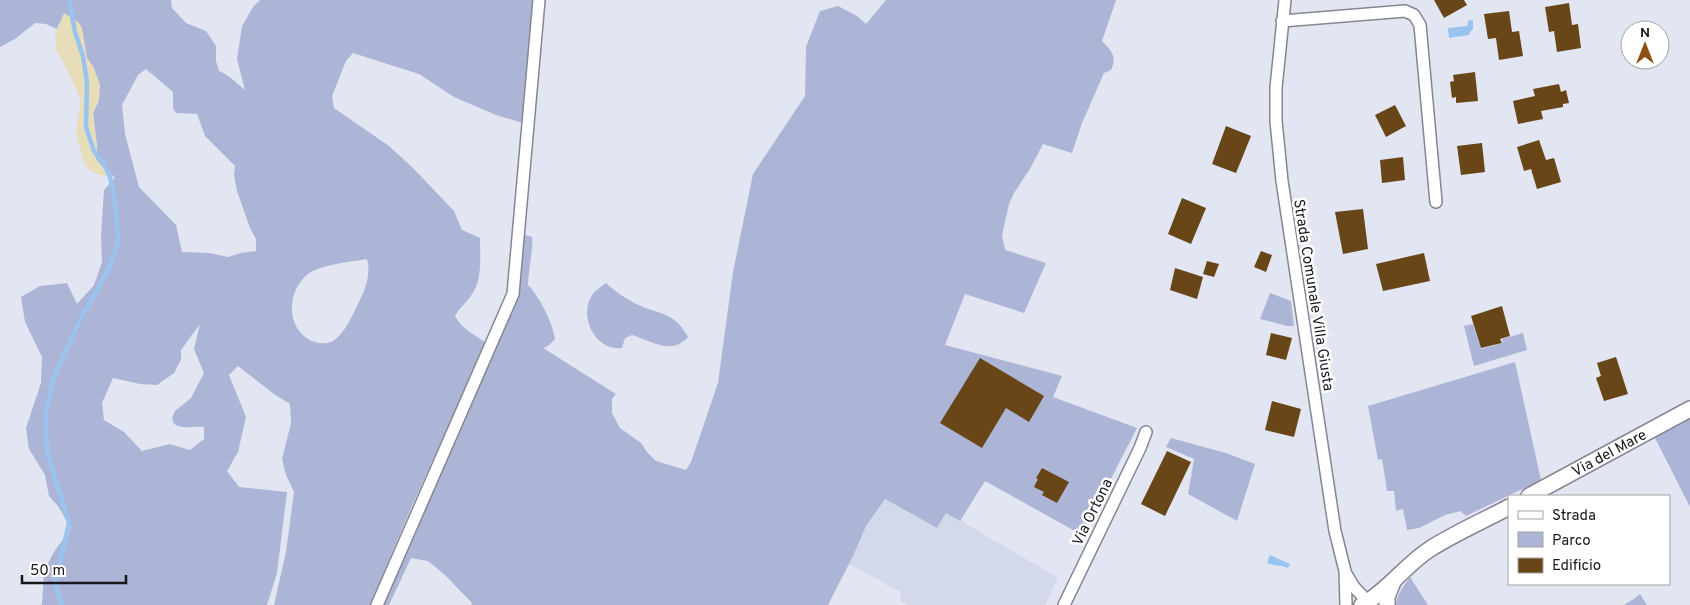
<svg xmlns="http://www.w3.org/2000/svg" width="1690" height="605" viewBox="0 0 1690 605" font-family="Overpass,sans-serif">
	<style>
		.built { fill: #d3d9eb }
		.green { fill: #acb5d5; fill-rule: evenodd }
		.sand { fill: #e7ddb8 }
		.water { fill: #98c4ef }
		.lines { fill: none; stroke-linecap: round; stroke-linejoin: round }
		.stream { stroke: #98c4ef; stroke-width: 4.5 }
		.building { fill: #684618 }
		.minor-casing { stroke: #848792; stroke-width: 14 }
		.tertiary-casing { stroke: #848792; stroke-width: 18 }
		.minor { stroke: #fff; stroke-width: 11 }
		.tertiary { stroke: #fff; stroke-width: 15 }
		.labels { text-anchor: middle; stroke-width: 5; stroke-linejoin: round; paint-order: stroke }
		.street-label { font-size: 15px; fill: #17181c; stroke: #fff }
	</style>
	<rect width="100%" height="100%" fill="#e2e6f2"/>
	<path class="built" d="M885 499 937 528 946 512 1058 578 1045 605H908L900 601 901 592 849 564 866 526Z"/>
	<path class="green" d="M0 0H171L172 8 186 23 206 31 216 46V61L219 71C230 75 236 83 245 90L237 59 242 26 253 7 260 0H536L523 123 496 115 454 97 419 74 353 53 346 61 332 96 334 108 389 146 413 168 454 211 462 230 480 238C480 258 483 281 470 297 465 304 460 307 455 316 461 328 475 335 486 343L411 508 370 605H274L286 552 294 492 286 475 282 459 291 423 290 404 274 394 238 366 229 375 246 417 238 452 227 471 239 487 287 492 277 573 267 605H40L42 604 44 571 54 552 71 528 58 506 49 496 45 475 29 449 26 428 41 383 42 357 25 322 21 297 40 286 67 283 77 304 94 285 102 262 101 237 104 190 115 178 96 160 97 147 93 113 99 100 94 68 87 58 83 43 59 23 57 29 46 24 35 23 15 39 0 47ZM146 69 173 92V108L176 113 197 114 205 136 235 166 234 175 237 191 250 228 256 239V251L241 253 228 257 209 253 182 252 176 225 139 187 125 134 122 105 138 75ZM367 259C372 277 363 294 355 310 351 319 342 336 333 341 328 344 320 344 315 342 285 332 286 291 308 274 322 264 351 262 367 259ZM200 324 194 349 204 373 191 398 175 411 172 418 174 424C186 430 191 426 204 427V439L190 450 170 444 142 451 124 432 104 420 102 403 113 378 140 384 157 385 174 373 181 360V350Z
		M886 0H1116L1102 41C1112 51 1117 57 1111 70L1104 73 1082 123 1072 153 1043 144 1031 167 1014 193 1009 204 1002 235 1005 250 1046 263 1024 313 965 294 945 345 1062 376 1053 397 1137 428 1082 535 985 481 960 521 946 513 937 528 885 499 866 526 853 556 828 605H471L472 603 445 575 428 561 411 558 389 605H380L509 311 522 236 525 235 532 237C534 243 528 274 528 285 540 298 552 321 555 339L548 346 543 348 616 394 612 399V413L620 428 641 443 647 452 656 461 686 470 691 462 718 383 733 272 753 174 805 96 806 47 820 11 838 6 857 16 866 24Z
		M606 283C615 292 631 302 643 307 665 315 676 315 688 337 671 356 652 341 632 335L625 338 622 348C596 351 579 318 591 297 594 291 601 287 606 283Z
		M1270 293 1291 301 1294 326H1287L1260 319Z
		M1473 324 1481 349 1503 343 1502 339 1523 333 1527 350 1474 366 1464 326Z
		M1515 362 1541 480 1466 516 1460 511 1445 515 1419 528 1407 530 1403 509 1396 511 1394 491H1387L1382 459 1378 460 1368 406Z
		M1690 418V507L1655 438Z
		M1171 438 1226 453 1255 464 1237 521 1188 494 1194 459 1166 447Z
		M1410 577 1428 605H1396C1396 595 1404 586 1410 577Z
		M1640 594 1647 605H1624L1635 598Z"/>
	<path class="sand" d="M64 13 79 23 82 28 87 58 94 68 100 85 99 100 93 113 97 147 96 160 111 174 104 176 92 172 85 165 82 157 76 132 81 100 63 61 56 50 55 35Z"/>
	<path class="water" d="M1469 20H1471L1473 21V29L1470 32 1469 35 1449 38 1448 28 1467 26Z
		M1270 555 1290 564 1288 568C1281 565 1274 566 1267 563Z"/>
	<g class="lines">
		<path class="stream" d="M62 605 55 583 69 523 47 452 46 413 53 380 65 352 83 314 107 273 118 243 116 209 111 180 106 168 94 151 86 127 87 82 83 56 75 32 69 0"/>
	</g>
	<path class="building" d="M1434 0H1464L1467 5 1444 18Z
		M1569 3 1572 25 1578 24 1581 48 1557 52 1554 31 1549 32 1545 7Z
		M1509 11 1512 32 1519 31 1523 56 1499 60 1496 38 1488 39 1484 14Z
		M1475 72 1478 101 1456 103V97L1452 98 1450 82 1454 81 1453 75Z
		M1559 84 1561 92 1566 90 1569 103 1563 104V107L1541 111 1543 119 1518 124 1513 101 1535 96 1533 89Z
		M1395 105 1406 126 1386 137 1375 115Z
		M1226 126 1251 136 1236 173 1212 164Z
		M1539 140 1546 160 1554 158 1561 182 1537 189 1531 169 1524 171 1517 147Z
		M1482 143 1485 172 1461 175 1457 146Z
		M1403 157 1405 180 1382 183 1380 160Z
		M1182 198 1206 208 1191 244 1168 234Z
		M1363 209 1368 249 1343 254 1335 212Z
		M1261 251 1272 255 1266 272 1254 267Z
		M1424 253 1430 281 1383 291 1376 264Z
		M1207 261 1219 264 1214 277 1203 274Z
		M1175 268 1203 277 1197 299 1170 290Z
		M1502 306 1510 336 1500 339 1502 343 1481 348 1471 316Z
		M1271 333 1292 338 1286 360 1266 355Z
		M1616 357 1628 394 1604 401 1596 378 1601 376 1597 363Z
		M980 358 1044 396 1029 422 1006 408 982 448 940 423Z
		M1272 401 1301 409 1294 437 1265 430Z
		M1167 451 1191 462 1165 516 1141 504Z
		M1042 468 1069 482 1057 503 1042 495 1044 492 1034 487 1038 479 1036 478Z"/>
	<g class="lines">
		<g class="minor-casing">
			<path id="minor" d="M1285 0 1276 88V121L1282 181 1335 531 1345 571 1346 605
				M1282 21 1405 11 1414 15 1420 25 1436 202
				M1345 572 1354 587 1371 605
				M377 605 513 294 539 0
				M1064 605 1140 448 1146 432"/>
		</g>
		<g class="tertiary-casing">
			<g id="tertiary">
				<path id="s1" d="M1529 496 1690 409"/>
				<path d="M1362 605C1389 590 1405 565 1430 549 1455 533 1483 521 1509 507"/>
				<path d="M1387 605V597L1393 582"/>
			</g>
		</g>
		<use href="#minor" class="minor"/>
		<use href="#tertiary" class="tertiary"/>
	</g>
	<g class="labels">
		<g class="street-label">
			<text transform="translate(1314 295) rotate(81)" y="5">Strada Comunale Villa Giusta</text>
			<text dy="5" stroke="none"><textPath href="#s1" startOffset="91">Via del Mare</textPath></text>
			<text transform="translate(1092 512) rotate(-64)" y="5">Via Ortona</text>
		</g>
	</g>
	<rect x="1508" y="495" width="162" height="90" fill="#ffffff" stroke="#a2a3a4"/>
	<rect x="1518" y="511" width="25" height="8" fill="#ffffff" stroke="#a2a3a4"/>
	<text x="1552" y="520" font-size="15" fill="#17181c">Strada</text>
	<rect x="1518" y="532" width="25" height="15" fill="#acb5d5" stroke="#a2a3a4"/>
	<text x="1552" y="545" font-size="15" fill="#17181c">Parco</text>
	<rect x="1518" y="558" width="25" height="15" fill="#684618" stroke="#a2a3a4"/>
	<text x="1552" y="570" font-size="15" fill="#17181c">Edificio</text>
	<g transform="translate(1645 45)"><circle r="24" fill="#ffffff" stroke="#a2a3a4"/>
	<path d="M0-4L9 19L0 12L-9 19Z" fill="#8d4f12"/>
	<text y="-8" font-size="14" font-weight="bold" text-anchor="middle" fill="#17181c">N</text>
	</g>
	<path d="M22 575v8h104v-8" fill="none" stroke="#17181c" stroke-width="2.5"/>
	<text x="30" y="575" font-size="15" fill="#17181c" stroke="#ffffff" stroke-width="4" paint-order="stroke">50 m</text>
</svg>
